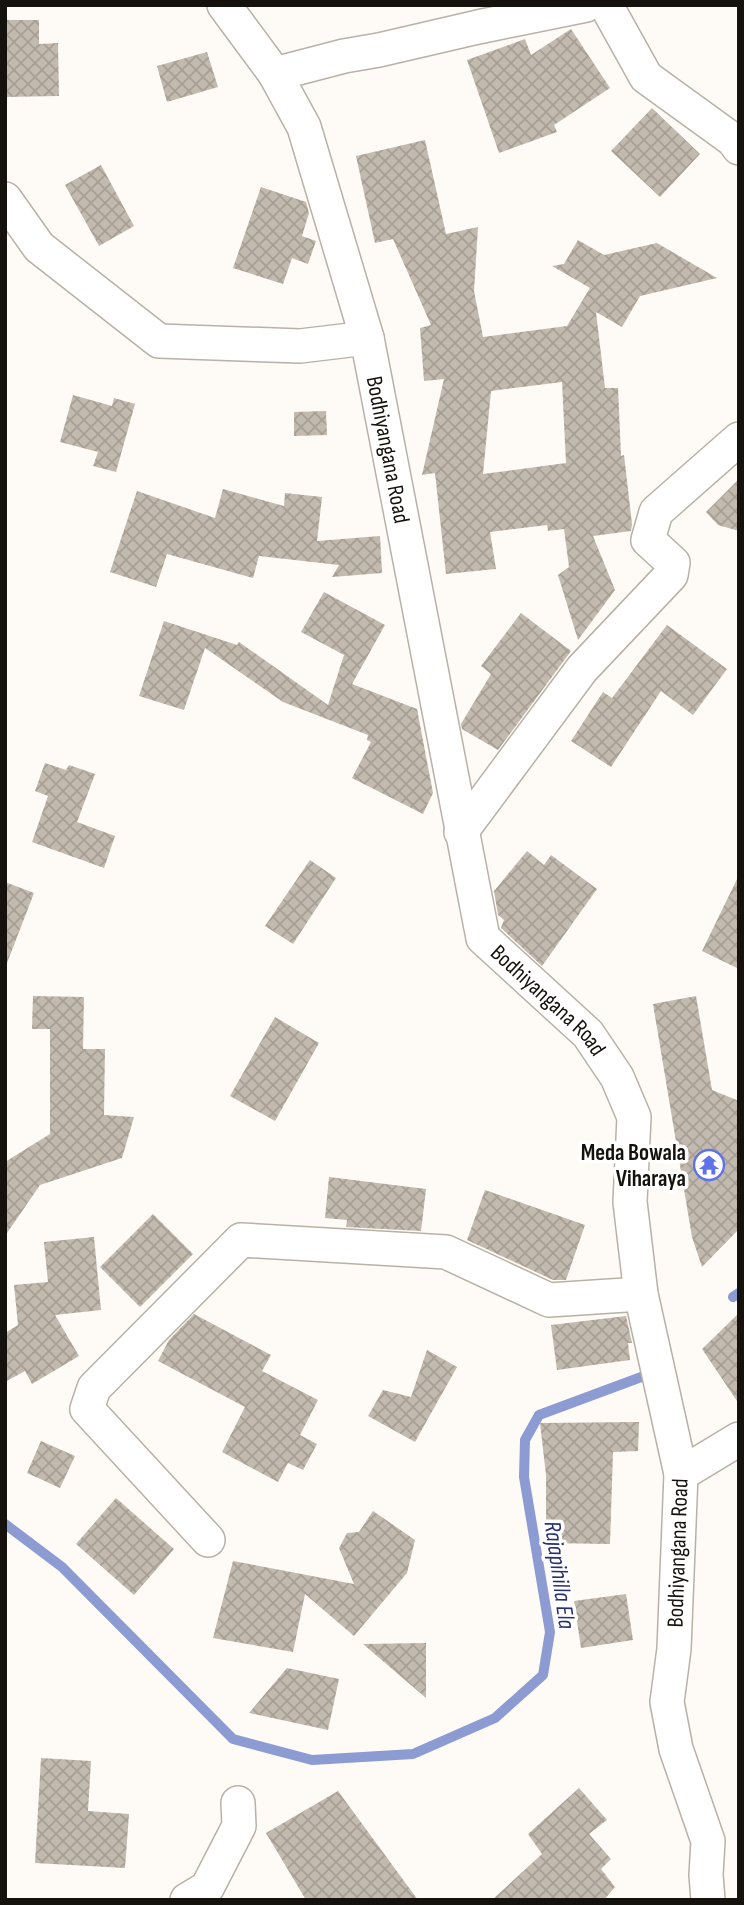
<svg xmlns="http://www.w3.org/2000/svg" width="744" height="1905" viewBox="0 0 744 1905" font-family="'Sofia Sans Condensed',sans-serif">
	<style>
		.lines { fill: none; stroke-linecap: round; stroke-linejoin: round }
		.stream { stroke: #8c9bd2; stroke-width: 10 }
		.building { fill: url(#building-cross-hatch); fill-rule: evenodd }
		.minor-casing { stroke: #b9b1a6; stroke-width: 36 }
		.minor { stroke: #fff; stroke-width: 33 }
		.labels { text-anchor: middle; stroke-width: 7; stroke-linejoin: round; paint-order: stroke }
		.street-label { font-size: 23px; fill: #15120e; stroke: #fff }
		.poi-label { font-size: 23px; font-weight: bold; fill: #15120e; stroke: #fff; text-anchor: end }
		.water-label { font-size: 24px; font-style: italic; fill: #262f71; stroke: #fff }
	</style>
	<defs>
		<pattern id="building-cross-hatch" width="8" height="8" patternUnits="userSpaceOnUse" patternTransform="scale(1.75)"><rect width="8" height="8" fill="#c3baaf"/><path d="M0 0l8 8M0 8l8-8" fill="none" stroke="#a79f95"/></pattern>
	</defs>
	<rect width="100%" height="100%" fill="#fefbf6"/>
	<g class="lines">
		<path class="stream" d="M733 1297 739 1293
			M5 1524 62 1567 233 1739 312 1760 413 1754 495 1718 543 1675 550 1632 524 1477 525 1440 539 1415 652 1373"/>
	</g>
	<path class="building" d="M5 20H39V44L58 43 59 96 5 97Z
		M571 29 610 88 554 125 557 132 499 153 467 60 525 39 531 55Z
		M207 52 218 87 167 102 157 66Z
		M652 108 700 154 660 197 611 151Z
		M425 140 446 234 478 227 474 291 483 337 567 326 590 288 552 266 564 264 578 240 604 255 657 243 717 278 640 296 622 327 596 312 605 388H618L621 456 624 455 632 524 631 531 593 536 615 590 578 640 558 575 569 567 564 529 548 531 547 525 490 532 496 569 446 574 435 473 422 475 444 379 424 381 420 328 431 325 393 239 375 243 356 156ZM562 382 566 463 483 474 491 391Z
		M101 165 134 226 99 246 65 185Z
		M261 187 306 202 309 213 302 236 316 241 308 264 292 258 283 284 233 268Z
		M73 395 112 406 114 398 135 404 116 472 93 466 98 452 60 442Z
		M326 411 327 435 294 436V412Z
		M739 479V531L718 525 706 512Z
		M223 489 284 506 285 493 322 497 317 541 380 536 382 573 332 577 339 565 259 556 253 578 167 554 156 587 110 572 137 491 215 518Z
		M324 592 385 625 352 684 417 709 433 793 423 814 352 778 371 742 367 740 368 735 283 702 205 648 184 710 139 696 164 621 237 645 239 642 328 705 344 655 301 632Z
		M521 613 571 651 498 750 462 729 461 724 491 674 481 666Z
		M667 625 727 669 693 715 661 691 611 767 571 741 603 692 612 698Z
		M45 763 66 770 69 765 95 774 77 822 115 836 104 868 32 842 48 796 35 791Z
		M527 851 544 865 551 855 597 889 542 966 501 928 504 920 498 915 494 891Z
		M310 860 336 878 293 944 265 926Z
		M739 875V969L702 951Z
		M5 882 34 893 7 963H5Z
		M33 996 84 997 83 1049H105L104 1115 134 1117 122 1158 40 1185 5 1236V1162L50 1134V1029H32Z
		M696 996 712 1090 739 1101V1229L702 1267 692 1237 653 1004Z
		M275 1017 319 1043 275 1121 230 1096Z
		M329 1177 426 1189 421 1231 346 1227 347 1220 325 1218Z
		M485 1190 585 1225 566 1280H553L467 1240Z
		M153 1214 193 1254 140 1307 100 1267Z
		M94 1237 101 1310 55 1315 79 1356 32 1384 25 1371 5 1382V1333L18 1325 14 1285 48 1282 44 1242Z
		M739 1313V1404L702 1349Z
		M194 1314 271 1355 262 1371 318 1400 300 1435 317 1444 303 1470 288 1463 278 1482 222 1452 245 1407 158 1361 169 1340Z
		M626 1316 632 1343H628L630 1360 557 1370 551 1325Z
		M427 1350 457 1367 415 1442 368 1416 383 1390 411 1397Z
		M639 1422 638 1451 613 1452 610 1544 546 1543V1475L540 1423Z
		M41 1441 75 1456 60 1488 27 1473Z
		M116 1498 174 1549 134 1595 76 1544Z
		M373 1511 415 1540 407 1573 354 1636 305 1594 293 1652 213 1638 233 1561 354 1584 339 1548 347 1533 359 1532Z
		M626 1594 633 1640 581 1648 574 1601Z
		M426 1643V1698L363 1644Z
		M287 1668 339 1679 328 1730 249 1713Z
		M41 1758 91 1761 88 1811 129 1814 125 1868 35 1863Z
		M579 1788 607 1820 589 1834 611 1859 601 1869 615 1887 604 1900H492L542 1854 528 1834Z
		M338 1791 418 1900H306L266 1833Z"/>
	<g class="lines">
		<g class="minor-casing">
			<g id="minor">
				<path id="s1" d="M224 5 275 74 304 127 367 338 483 938 588 1034 617 1077 634 1117 630 1202 641 1294 681 1474 674 1649 667 1702 676 1749 708 1841 706 1875 708 1900"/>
				<path d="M606 5 646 77 733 140 739 148"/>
				<path d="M275 74 344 56 379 50 478 27 586 5"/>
				<path d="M5 199 39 247 159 341 300 346 367 338"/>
				<path d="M461 832 582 669 671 575 673 563 648 540 656 512 739 439"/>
				<path d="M681 1474 739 1439"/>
				<path d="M208 1540 87 1409 94 1388 241 1240 446 1252 549 1300 641 1294"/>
				<path d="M187 1900 207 1888 239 1826 238 1803"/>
			</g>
		</g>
		<use href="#minor" class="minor"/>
	</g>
	<defs>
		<g id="temple-ring" transform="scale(1.575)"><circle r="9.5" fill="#fff" stroke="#5f72e9" stroke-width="1.5"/><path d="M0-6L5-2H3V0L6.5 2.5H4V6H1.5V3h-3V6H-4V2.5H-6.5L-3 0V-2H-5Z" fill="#5f72e9"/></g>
	</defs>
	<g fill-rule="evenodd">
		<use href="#temple-ring" x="709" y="1165"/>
	</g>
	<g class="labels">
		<g class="street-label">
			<text dy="8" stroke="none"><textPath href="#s1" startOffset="480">Bodhiyangana Road</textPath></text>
			<text dy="8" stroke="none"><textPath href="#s1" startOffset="1068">Bodhiyangana Road</textPath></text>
			<text transform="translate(677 1553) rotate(-88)" y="8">Bodhiyangana Road</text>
		</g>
		<g class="poi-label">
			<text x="686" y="1160">Meda Bowala<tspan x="686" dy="26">Viharaya</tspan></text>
		</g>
		<g class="water-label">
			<text transform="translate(560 1575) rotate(82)" y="8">Rajapihilla Ela</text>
		</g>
	</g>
	<rect width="744" height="1905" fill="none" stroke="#15120e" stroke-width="14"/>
</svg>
